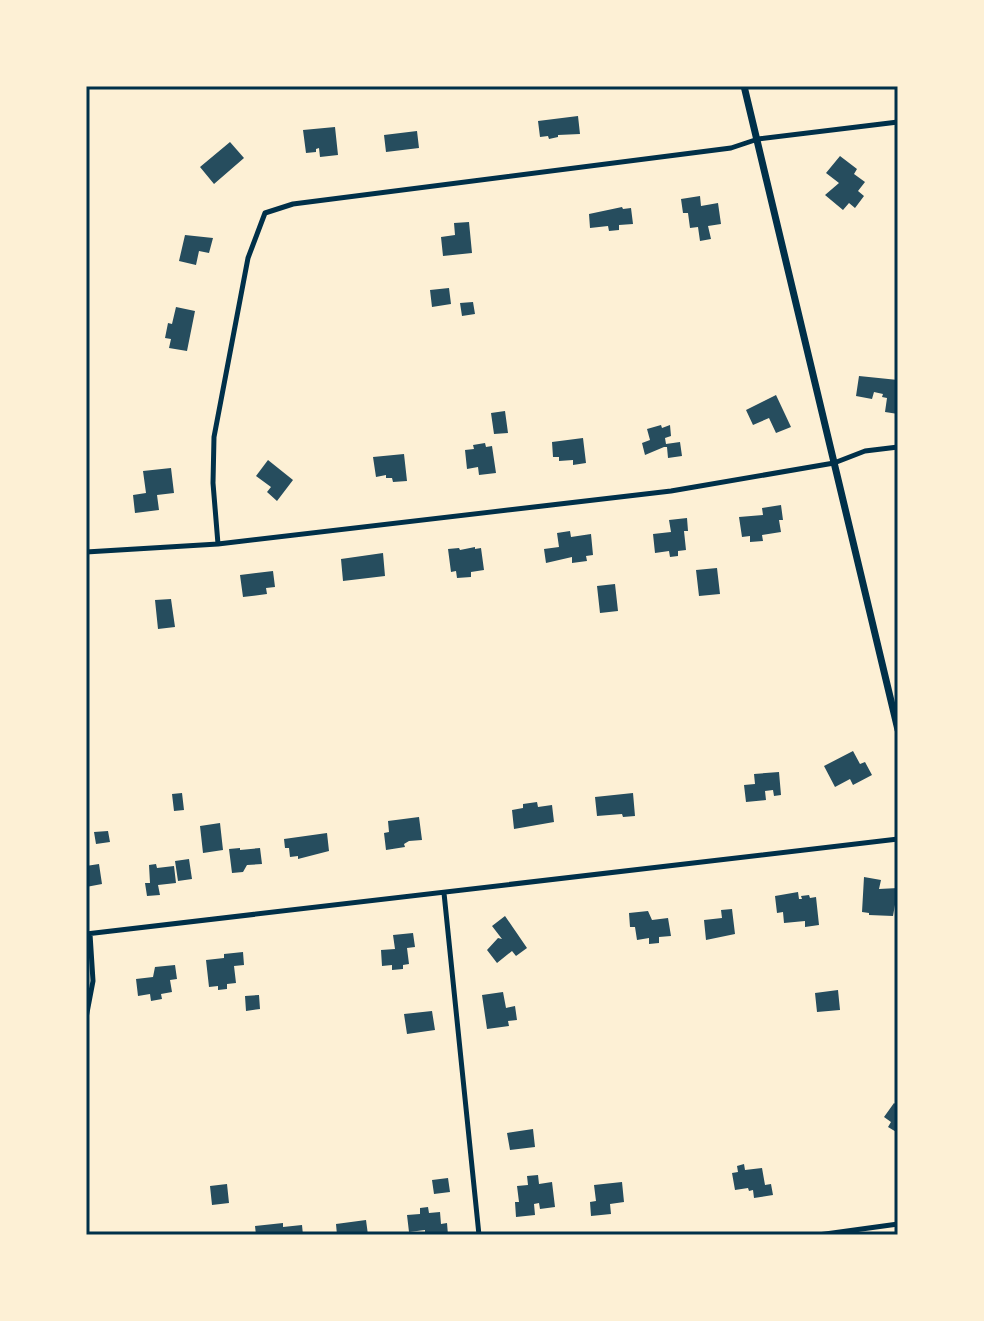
<svg xmlns="http://www.w3.org/2000/svg" width="984" height="1321" viewBox="0 0 984 1321" font-family="'DM Sans',sans-serif">
	<style>
		.building { fill: #264d5e }
		.lines { fill: none; stroke-linecap: round; stroke-linejoin: round }
		.minor { stroke: #003049; stroke-width: 5 }
		.tertiary { stroke: #003049; stroke-width: 7 }
		.neatline { fill: none; stroke: #003049; stroke-width: 3 }
	</style>
	<rect width="100%" height="100%" fill="#fdf0d5"/>
	<path class="building" d="M578 116 580 134 558 135V137L549 139 548 136 540 137 538 121Z
		M335 127 338 155 320 157 319 148 316 149V152L306 153 303 130Z
		M417 131 419 148 386 152 384 135Z
		M230 142 244 158 214 184 200 167Z
		M840 156 857 169 854 174 865 182 858 191 864 196 855 208 849 203 843 210 825 195 839 183 826 173Z
		M700 196 701 206 718 203 721 224 708 226 711 239 700 241 698 227 690 228 688 213H683L681 199Z
		M622 207 623 209 631 208 633 224 619 225V230L609 231 608 226 590 228 589 214Z
		M469 222 472 253 443 256 441 237 455 235 454 223Z
		M185 235 213 238 209 253 199 251 196 265 179 261Z
		M449 288 451 304 432 307 430 290Z
		M473 302 475 314 462 316 460 303Z
		M176 307 195 311 187 351 169 348 171 339 165 338 168 323 172 324Z
		M859 376 898 380V414L885 412 887 398 882 397 883 394 874 392 872 399 856 396Z
		M776 395 791 427 776 433 769 418 753 425 746 410Z
		M505 411 508 433 494 434 491 413Z
		M661 425 662 428 670 425 671 436 665 438 666 444 680 442 682 456 668 458 667 447H664L645 455 642 443 650 440 647 429Z
		M583 438 586 463 573 465V460L559 461V457H553L552 442Z
		M485 443 486 447 492 446 496 473 479 475 478 467 467 469 465 450 474 449 473 445Z
		M404 454 407 481 393 482 392 478H386V475L376 477 373 457Z
		M268 460 293 480 277 501 267 492 271 487 256 476Z
		M171 468 174 493 157 495 159 510 135 513 133 495 146 493 143 471Z
		M781 505 783 520H779L781 532 762 535 763 541 750 542V536L742 537 739 517 763 515 762 508Z
		M687 518 688 531H684L686 550 678 551V556L670 557 669 551 655 553 653 534 671 532 669 520Z
		M570 531 571 537 591 534 593 555 586 556 587 561 572 563V557L546 563 544 549 559 547 557 533Z
		M475 547V549L481 548 484 570 471 572V577L457 578 456 571 451 572 448 549 459 548 460 550Z
		M383 553 385 576 343 581 341 559Z
		M717 568 720 594 699 596 696 570Z
		M273 571 275 587 266 588 267 594 243 597 240 575Z
		M615 584 618 611 600 613 597 586Z
		M171 599 175 627 158 629 155 600Z
		M853 751 860 764 865 762 872 775 853 785 850 779 835 787 824 766Z
		M779 772 781 795 774 796 773 790 765 791 766 800 746 802 744 785 755 784 754 774Z
		M182 793 184 810 174 811 172 794Z
		M633 793 635 816 623 817 622 814 597 816 595 797Z
		M537 802 538 807 552 805 554 822 514 829 512 810 523 808V804Z
		M419 817 422 840 409 841 404 844 405 847 386 850 384 833 389 832 388 821Z
		M220 823 223 850 203 853 200 826Z
		M108 831 110 842 96 844 94 832Z
		M327 833 329 851 298 859V856L290 857 289 848H285L284 839Z
		M240 848V850L260 848 262 864 247 865 243 872 232 873 229 849Z
		M189 859 192 879 178 881 175 861Z
		M99 864 102 884 86 887V866Z
		M156 864 157 868 174 866 176 883 158 885 160 895 147 896 145 883H150L149 865Z
		M864 877 881 880 879 889 898 888 893 916 869 915V913L862 912Z
		M798 892 799 899H802L801 896 809 895 810 898 816 897 819 925 805 927V921L784 923 783 912 777 913 775 896Z
		M732 909 735 934 706 940 704 920 722 918 721 910Z
		M648 911 652 920 668 918 671 936 659 937V943L649 944V938L637 940 635 927H630L629 913Z
		M505 916 527 948 516 956 512 951 497 963 487 950 498 938 502 939 492 926Z
		M413 933 415 947 407 948 409 964 403 965V969L392 970V965L382 966 381 950 395 949 393 935Z
		M243 952 244 965 234 966 236 983 227 984V989L218 990V986L209 987 206 960 224 958V954Z
		M175 965 177 979 170 980 172 992 161 994 162 999 151 1001 150 994 138 996 136 979 153 977 155 967Z
		M838 990 840 1010 817 1012 815 993Z
		M503 992 506 1008 515 1006 517 1020 508 1021 509 1026 487 1029 482 995Z
		M259 995 260 1009 246 1011 245 996Z
		M432 1011 435 1030 407 1034 404 1014Z
		M894 1103 898 1106V1133L888 1127 891 1122 884 1117Z
		M533 1129 535 1147 510 1150 507 1133Z
		M744 1164 745 1170 762 1168 765 1185 771 1184 773 1195 754 1198 753 1190 749 1191 748 1188 735 1190 732 1173 738 1172 737 1166Z
		M538 1175 539 1184 552 1182 555 1207 540 1209 539 1203 534 1204 535 1215 516 1217 515 1202H519L517 1186 528 1185 527 1176Z
		M448 1178 450 1192 434 1194 432 1180Z
		M622 1182 624 1202 610 1204 611 1214 591 1216 590 1202 596 1201 594 1185Z
		M227 1184 229 1203 212 1205 210 1186Z
		M428 1207 429 1213 440 1212 441 1224 447 1223 448 1235H429L425 1234V1230L409 1232 407 1215 420 1214V1208Z
		M366 1220 368 1235H337L336 1224Z
		M283 1223V1227L302 1225 303 1235H256L255 1226Z"/>
	<g class="lines">
		<path class="minor" d="M218 544 213 483 214 437 248 258 265 213 293 204 731 148 758 139 898 122
			M86 552 218 544 671 491 834 463 865 451 898 447
			M444 893 479 1235
			M86 934 898 839
			M86 1018 93 981 90 934
			M818 1235 898 1224"/>
		<path class="tertiary" d="M744 86 898 730"/>
	</g>
	<rect width="984" height="1321" fill="none" stroke="#fdf0d5" stroke-width="176"/>
	<rect x="88" y="88" width="808" height="1145" class="neatline"/>
</svg>
